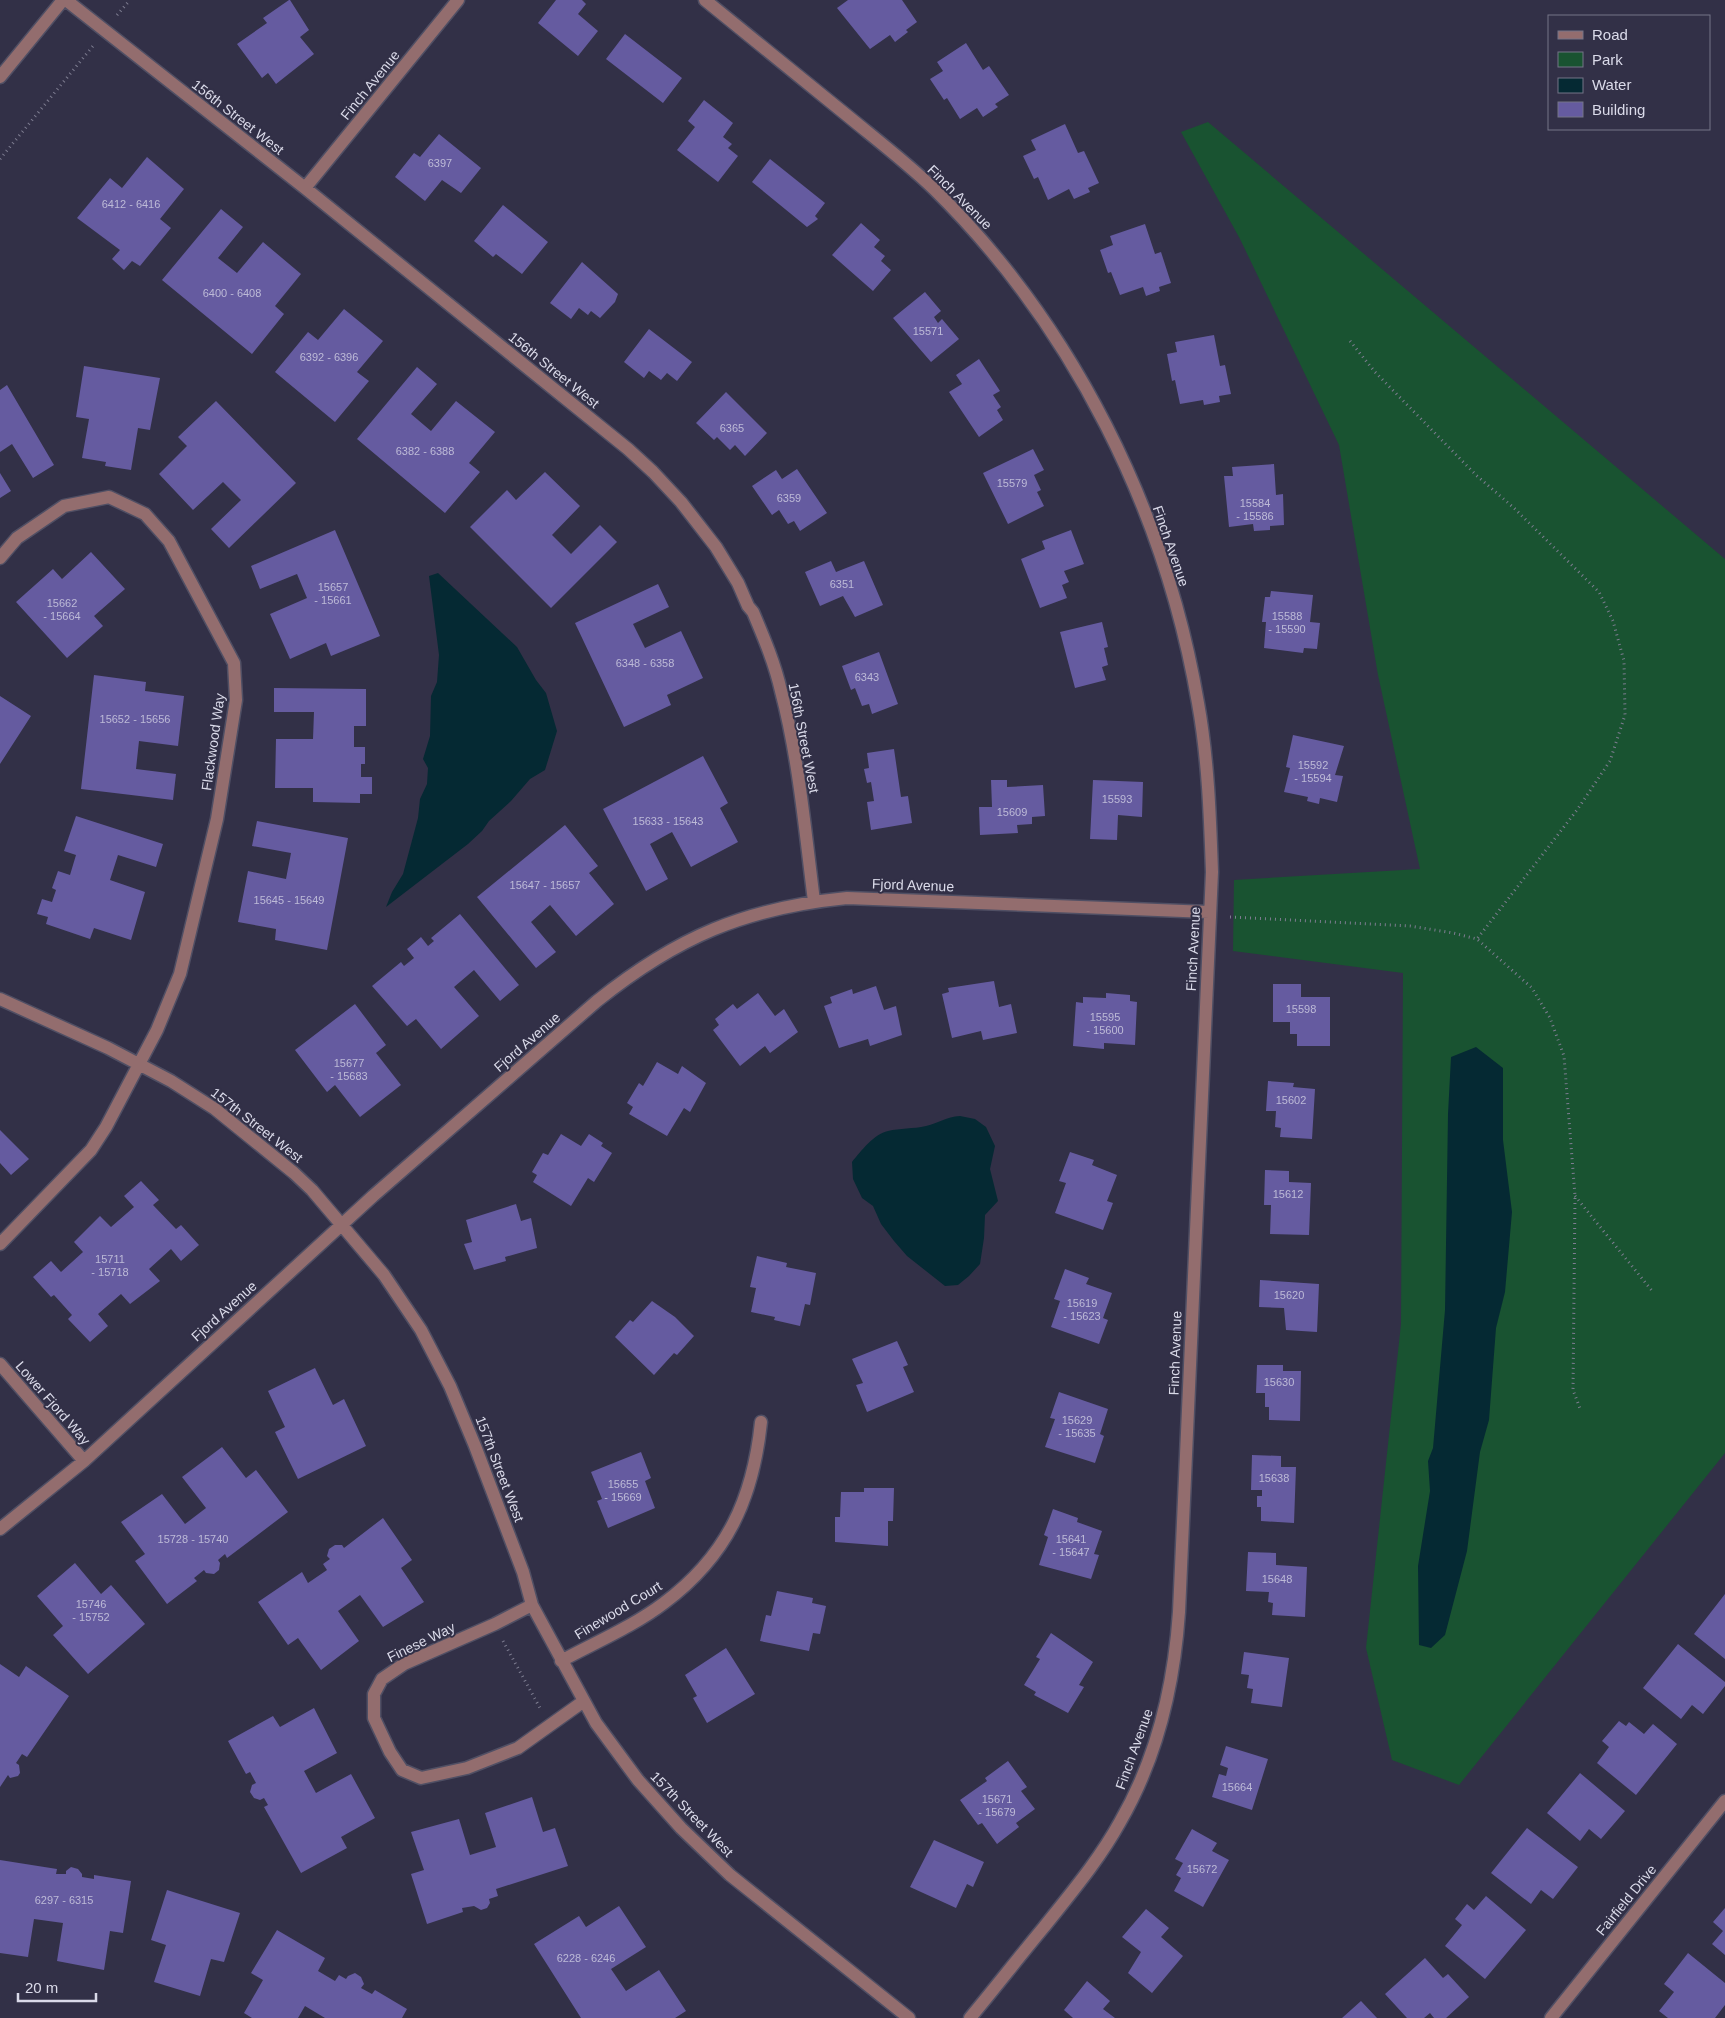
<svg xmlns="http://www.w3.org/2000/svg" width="1725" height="2018" viewBox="0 0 1725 2018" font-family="Arial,sans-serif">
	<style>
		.green { fill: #195331 }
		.water { fill: #052933 }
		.building { fill: #655ba0 }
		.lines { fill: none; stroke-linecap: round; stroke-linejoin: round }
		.minor-casing { stroke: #504f64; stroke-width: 15 }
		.path { stroke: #7e7d91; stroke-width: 3; stroke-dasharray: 1 4; stroke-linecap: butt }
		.minor { stroke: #936d6e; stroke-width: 12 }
		.labels { text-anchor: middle; stroke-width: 4; stroke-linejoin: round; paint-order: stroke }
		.number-label { font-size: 11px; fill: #bdbad7 }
		.street-label { font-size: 14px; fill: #dadae9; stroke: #323047 }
	</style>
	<rect width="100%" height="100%" fill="#323047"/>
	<path class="green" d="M1208 122 1725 559V1453L1459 1785 1392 1760 1366 1648 1401 1324 1403 973 1233 951 1234 880 1420 869 1378 675 1339 445 1240 239 1181 132Z"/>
	<path class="water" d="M438 573 517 647 536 680 546 693 557 731 545 770 530 779 511 801 489 821 482 831 468 844 386 907 392 892 403 874 418 818 420 799 427 784 428 768 423 759 430 736 431 696 437 682 439 655 429 576Z
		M1476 1047 1503 1068V1140L1512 1212 1505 1292 1496 1328 1489 1420 1480 1452 1467 1551 1445 1635 1431 1648 1419 1645 1418 1566 1430 1491 1428 1461 1433 1448 1445 1310 1448 1114 1451 1057Z
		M960 1116 975 1119 986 1127 995 1146 990 1169 998 1201 985 1215 984 1238 980 1264 969 1276 958 1285 945 1286 907 1256 894 1241 881 1224 873 1206 862 1198 853 1179 852 1162C861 1151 874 1134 888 1131 900 1128 913 1129 926 1126 939 1123 946 1117 960 1116Z"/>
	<path class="building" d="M289 0H290L309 30 300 37 314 54 276 84 268 73 262 78 237 44 267 23 263 18Z
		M556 0H582L586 4 578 14 598 31 578 56 538 23Z
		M848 0H902L917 22 906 30 908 32 895 42 890 35 870 49 837 8Z
		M625 34 682 78 663 103 606 59Z
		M966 43 983 70 989 66 1009 95 995 104 998 107 983 117 977 108 960 119 947 98 944 100 930 79 943 71 937 62Z
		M704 100 733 123 723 137 732 144 728 148 738 156 718 182 677 150 695 127 688 121Z
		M1065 124 1078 153 1084 151 1099 183 1088 188 1090 192 1074 199 1069 189 1048 200 1038 177 1034 179 1023 156 1036 150 1031 140Z
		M439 134 481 168 461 193 442 180 425 201 395 177 414 153 420 157Z
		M147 157 184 189 160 219 171 228 140 266 132 261 124 270 112 259 120 250 77 218 110 178 122 188Z
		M770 159 825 203 815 216 818 219 807 227 752 182Z
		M503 205 548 242 522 274 496 254 493 257 474 241Z
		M221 209 243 227 218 258 237 273 263 242 301 274 275 306 284 314 252 354 162 280Z
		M861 223 880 240 874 247 885 256 881 261 891 270 873 291 832 255Z
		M1145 224 1155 254 1161 252 1171 283 1159 287 1160 291 1146 296 1143 287 1120 295 1111 272 1108 273 1100 250 1113 245 1110 236Z
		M582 262 618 294 615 302 600 318 591 311 588 315 579 308 571 319 550 303Z
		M925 292 941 311 934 317 938 323 942 319 959 339 931 362 893 318Z
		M344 309 383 341 357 372 369 381 335 422 275 372 308 332 318 340Z
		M649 329 692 362 677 381 667 373 661 380 649 371 644 378 624 362Z
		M1214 335 1220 366 1225 365 1231 394 1219 396 1220 402 1204 405 1203 400 1180 404 1175 380 1172 381 1167 354 1177 352 1175 342Z
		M979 359 1000 391 993 395 1001 407 997 410 1003 420 979 437 949 392 962 384 956 375Z
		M84 366 160 378 150 430 138 428 131 470 105 466 106 462 82 458 89 419 76 417Z
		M417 367 437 384 411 414 431 431 456 401 495 432 469 463 480 472 445 513 357 439Z
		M7 385 54 465 33 478 12 444 0 452V390Z
		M726 392 767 433 745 456 735 445 730 450 717 437 714 440 696 423Z
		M216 401 296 483 229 548 211 529 241 500 223 482 193 510 159 474 187 446 178 437Z
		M1033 449 1044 470 1034 475 1041 490 1037 492 1044 506 1008 524 983 473Z
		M1274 464 1276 495 1283 494 1284 525 1270 526V530L1254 531 1253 524 1229 527 1224 476H1233L1232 467Z
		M797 469 827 513 800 531 794 521 788 524 779 510 772 515 752 486 776 470 782 479Z
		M545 472 580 506 552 535 571 554 600 525 617 542 551 608 470 527 507 490 516 500Z
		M0 473 11 491 0 498Z
		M335 530 380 636 331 656 326 643 290 659 270 614 307 598 297 574 260 589 251 566Z
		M1071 530 1084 564 1064 571 1069 582 1062 585 1067 598 1040 608 1021 559 1045 549 1042 541Z
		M91 552 125 589 94 616 103 626 67 658 16 602 53 569 62 579Z
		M831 561 836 572 864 561 883 605 855 617 843 596 820 606 805 572Z
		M658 584 669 607 633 624 645 648 681 631 703 678 667 695 671 705 624 727 575 623Z
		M1271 591 1313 595 1310 622 1320 623 1317 649 1304 648 1303 653 1264 648 1266 622H1262L1265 597H1270Z
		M1102 622 1108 647 1104 648 1108 665 1102 667 1106 680 1075 688 1060 632Z
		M879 652 898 704 872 714 869 704 862 706 855 688 851 690 842 666Z
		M94 675 146 682 145 691 184 696 178 746 139 741 136 769 176 774 173 800 81 789Z
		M274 688 366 689V726H354V747H365V764H361V777H372V794H360V803L313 802V788H275L276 739H313L314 712H274Z
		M0 696 31 716 0 764Z
		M1293 735 1344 746 1335 775 1343 776 1337 802 1320 798 1319 804 1307 801 1308 797 1284 792 1290 768 1286 767Z
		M894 749 901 797 908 796 912 823 871 830 867 802 874 801 871 782 867 783 864 769 869 768 867 753Z
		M703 756 728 803 720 808 738 842 691 867 672 832 650 844 668 879 646 891 603 809Z
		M991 780H1007V787L1043 785 1045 816 1032 817V824L1017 825 1018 833 980 835 979 807H992Z
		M1093 780 1143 782 1142 817 1118 815 1117 840 1090 839Z
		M76 816 163 844 156 867 118 855 110 880 145 892 131 940 94 928 90 939 46 924 48 917 37 914 42 899 52 902 56 890 52 888 58 871 70 875 76 855 64 851Z
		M257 821 348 838 327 950 275 940 276 929 238 922 248 871 286 879 291 853 252 846Z
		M565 825 598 866 589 873 614 904 576 936 550 905 531 922 556 952 536 968 477 897Z
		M460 914 519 985 500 1001 474 970 454 987 479 1016 441 1049 416 1019 407 1026 372 986 401 962 404 966 414 958 407 949 421 937 428 946 434 941 431 938Z
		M994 981 999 1007 1011 1004 1017 1033 983 1040 981 1031 952 1038 942 994 949 992 948 988Z
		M1273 984H1301V997H1330V1046H1297V1034H1290V1022H1273Z
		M876 986 884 1010 896 1006 902 1035 870 1046 868 1039 839 1048 824 1006 832 1003 830 997 852 989 853 994Z
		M758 993 775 1016 784 1009 798 1032 770 1053 765 1046 740 1066 713 1030 719 1025 715 1019 733 1004 737 1009Z
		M1106 993 1130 995V1001L1137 1002 1135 1045 1104 1043V1049L1073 1046 1076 1002 1083 1003V997L1106 998Z
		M355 1004 386 1045 376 1053 401 1085 360 1117 335 1085 327 1092 295 1050Z
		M657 1062 678 1074 682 1066 706 1083 690 1112 684 1108 667 1136 629 1114 633 1107 627 1103 639 1083 643 1086Z
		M1268 1081 1294 1083 1293 1087 1315 1089 1312 1139 1280 1137 1281 1128 1275 1127 1276 1111H1266Z
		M0 1130 29 1159 11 1175 0 1163Z
		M561 1134 581 1146 589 1134 603 1143 601 1146 612 1153 594 1182 588 1178 571 1206 533 1182 537 1175 532 1172 543 1153 548 1155Z
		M1070 1152 1094 1160 1092 1165 1117 1175 1107 1201 1113 1203 1103 1230 1055 1213 1066 1183 1059 1181Z
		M1265 1170 1289 1171V1182L1311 1183 1309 1235 1270 1234 1271 1205H1264Z
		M141 1181 159 1200 153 1205 176 1229 181 1225 199 1245 181 1261 171 1249 149 1269 160 1281 130 1304 121 1294 98 1314 108 1326 90 1342 68 1319 72 1315 54 1295 51 1297 33 1277 51 1261 61 1272 83 1252 74 1242 100 1216 111 1227 134 1207 124 1196Z
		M516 1204 521 1221 531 1218 537 1248 505 1257 506 1261 474 1270 464 1244 472 1242 466 1220Z
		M757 1256 787 1263 786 1267 816 1273 810 1305 805 1304 800 1326 774 1320 775 1317 751 1312 756 1288 750 1287Z
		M1065 1269 1089 1278 1086 1284 1112 1293 1103 1318 1108 1320 1099 1344 1051 1327 1060 1301 1054 1299Z
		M1260 1280 1319 1284 1317 1332 1286 1330 1284 1308 1259 1307Z
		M652 1301 675 1317 694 1336 677 1355 674 1353 654 1375 615 1337 630 1320 633 1322Z
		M897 1341 908 1365 903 1367 914 1392 867 1412 856 1385 863 1383 852 1359Z
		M1257 1365H1283V1371H1301L1300 1421 1269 1420V1407H1265V1393H1256Z
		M315 1368 333 1405 344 1399 366 1446 298 1479 275 1432 285 1427 268 1391Z
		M1059 1392 1108 1409 1100 1434 1104 1436 1095 1463 1045 1447 1055 1419 1050 1418Z
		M222 1447 246 1478 256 1470 288 1512 227 1558 225 1554 218 1560 220 1563 219 1570 214 1574 206 1573 204 1570 194 1578 197 1581 167 1604 135 1561 145 1554 121 1522 162 1494 185 1524 206 1508 182 1477Z
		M641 1452 651 1478 645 1481 655 1508 608 1528 597 1501 602 1499 591 1472Z
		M1252 1455 1281 1456V1467H1296L1294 1523 1261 1521V1507H1257V1496H1262V1490H1251Z
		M864 1488H894L893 1521H888V1546L835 1542V1517H840L841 1492H864Z
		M1053 1509 1078 1518 1077 1522 1102 1531 1094 1554 1099 1555 1091 1579 1039 1565 1048 1537 1044 1535Z
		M383 1518 412 1560 401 1568 424 1602 383 1627 360 1595 338 1611 359 1641 321 1670 298 1638 288 1645 258 1602 302 1572 308 1583 327 1570 323 1564 330 1559 327 1556 329 1549 335 1545H342L344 1548Z
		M1248 1552 1276 1553V1565L1307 1567 1305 1617 1272 1615 1273 1603 1268 1602 1269 1592 1246 1591Z
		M75 1563 101 1594 111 1585 145 1624 88 1674 53 1635 63 1626 37 1596Z
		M777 1591 813 1598 812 1603 826 1606 820 1634 813 1633 809 1651 760 1641 766 1615 771 1616Z
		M1725 1594V1659L1694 1634Z
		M1051 1633 1093 1662 1079 1685 1084 1687 1068 1713 1034 1695 1036 1692 1024 1685 1040 1659 1036 1657Z
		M1678 1644 1725 1682V1686L1703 1714 1692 1705 1681 1719 1643 1688Z
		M726 1648 755 1694 707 1723 693 1698 697 1696 685 1675Z
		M1244 1652 1289 1658 1282 1707 1251 1703 1253 1689 1247 1688 1249 1675 1241 1674Z
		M0 1664 19 1677 26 1666 69 1696 27 1757 22 1754 16 1763 19 1765 20 1773 18 1776 10 1778 8 1775 0 1787Z
		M314 1708 337 1753 304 1771 316 1793 351 1774 375 1818 341 1837 347 1848 301 1873 264 1807 268 1805 264 1798 260 1800 254 1798 250 1792 252 1785 256 1783 250 1772 246 1774 228 1741 273 1716 280 1727Z
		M1619 1721 1626 1726 1629 1722 1644 1734 1653 1724 1677 1744 1636 1795 1597 1763 1609 1747 1602 1741Z
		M1226 1746 1268 1759 1252 1810 1212 1797 1219 1774 1226 1776 1228 1768 1220 1765Z
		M1008 1761 1027 1787 1021 1791 1035 1809 1016 1823 1019 1827 997 1844 982 1823 978 1825 960 1800 987 1781 985 1778Z
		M1580 1773 1625 1811 1601 1839 1589 1829 1580 1841 1547 1813Z
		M532 1797 543 1832 555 1828 568 1866 496 1889 498 1896 489 1899 490 1903 487 1908 481 1910 474 1906 462 1908 463 1912 427 1924 411 1874 424 1870 411 1832 459 1819 470 1855 496 1847 485 1813Z
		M1527 1828 1578 1867 1553 1899 1541 1890 1531 1904 1491 1873Z
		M1192 1829 1217 1843 1212 1851 1229 1860 1203 1907 1174 1891 1181 1878 1176 1875 1183 1863 1175 1859Z
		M934 1840 984 1862 973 1887 967 1884 956 1908 910 1887Z
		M0 1860 57 1869 56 1874H66V1871L71 1867 78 1869 82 1874V1877L94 1879V1875L131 1881 123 1933 110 1931 104 1970 57 1961 63 1923 34 1919 28 1957 0 1953Z
		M167 1890 240 1913 224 1962 211 1959 200 1996 154 1982 166 1945 151 1940Z
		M1486 1896 1526 1930 1485 1979 1445 1946 1462 1925 1455 1919 1467 1904 1474 1910Z
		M619 1906 646 1947 611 1969 626 1991 659 1970 686 2011 675 2018H581L534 1944 579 1916 586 1927Z
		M1725 1908V1955L1712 1944 1723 1931 1713 1922Z
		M1146 1909 1169 1928 1161 1937 1183 1956 1152 1993 1128 1973 1141 1952 1122 1937Z
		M277 1930 325 1958 318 1971 335 1981 339 1975 346 1979 348 1976 355 1973 361 1977 364 1984 361 1988 372 1994 375 1990 407 2009 402 2018H325L305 2006 298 2018H252L244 2013 263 1980 251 1973Z
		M1688 1953 1725 1983V2005L1715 2018H1668L1659 2011 1674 1992 1664 1984Z
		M1425 1958 1443 1978 1448 1974 1469 1997 1446 2018H1434L1430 2013 1424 2018H1407L1385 1994Z
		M1087 1981 1110 2001 1103 2009 1115 2018H1073L1064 2010Z
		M1361 2001 1377 2018H1342Z"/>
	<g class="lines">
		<g class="minor-casing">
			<path id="minor" d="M66 0 305 188 628 449 653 472 681 502 716 547 738 583 748 606 753 612C764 638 775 664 781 691 799 759 805 831 814 901
				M705 0C753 39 801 78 849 117 877 140 907 163 934 189 1073 326 1165 510 1198 703 1208 758 1210 815 1212 872L1179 1612C1174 1686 1157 1758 1120 1822 1099 1860 1071 1893 1044 1927 1019 1957 995 1988 970 2018
				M0 77 63 0
				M305 188 458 0
				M0 558 17 538 64 506 109 497 145 514 169 541 234 663 236 700 217 819 180 974 157 1030 106 1127 91 1150 0 1244
				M0 999 108 1048 171 1081 215 1109 294 1173 312 1190 384 1275 421 1330 450 1386 475 1446 523 1572 532 1605 596 1723 638 1780 681 1828 730 1875 909 2018
				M0 1364 84 1461
				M0 1529 84 1461 373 1196 597 1001C677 937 745 908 847 898L1209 912
				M532 1605 495 1624 404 1664 382 1679 374 1694V1718L390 1752 402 1770 421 1778 467 1768 518 1748 584 1701
				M561 1661C594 1643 634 1626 664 1603 727 1556 753 1499 761 1422
				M1551 2018 1725 1801"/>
		</g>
		<path class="path" d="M117 15 130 0
			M0 159 93 46
			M1350 341 1375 372 1476 475 1514 508 1599 592 1613 621 1624 661 1625 715 1610 761 1577 810 1477 939
			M1230 917 1410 926 1453 933 1477 939 1532 988 1550 1018 1564 1056 1575 1196 1573 1390 1581 1411
			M1575 1196 1653 1292
			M503 1641 540 1708"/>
		<use href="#minor" class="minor"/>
	</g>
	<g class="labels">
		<g class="number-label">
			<text x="440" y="167">6397</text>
			<text x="131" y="208">6412 - 6416</text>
			<text x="232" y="297">6400 - 6408</text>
			<text x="928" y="335">15571</text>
			<text x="329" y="361">6392 - 6396</text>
			<text x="732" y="432">6365</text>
			<text x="425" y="455">6382 - 6388</text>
			<text x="1012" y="487">15579</text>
			<text x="789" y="502">6359</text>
			<text x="1255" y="507">15584<tspan x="1255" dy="13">- 15586</tspan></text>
			<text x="842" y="588">6351</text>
			<text x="333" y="591">15657<tspan x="333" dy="13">- 15661</tspan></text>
			<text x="62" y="607">15662<tspan x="62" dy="13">- 15664</tspan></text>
			<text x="1287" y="620">15588<tspan x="1287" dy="13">- 15590</tspan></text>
			<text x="645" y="667">6348 - 6358</text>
			<text x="867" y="681">6343</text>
			<text x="135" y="723">15652 - 15656</text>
			<text x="1313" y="769">15592<tspan x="1313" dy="13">- 15594</tspan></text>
			<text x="1117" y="803">15593</text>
			<text x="1012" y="816">15609</text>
			<text x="668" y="825">15633 - 15643</text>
			<text x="545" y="889">15647 - 15657</text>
			<text x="289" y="904">15645 - 15649</text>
			<text x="1301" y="1013">15598</text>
			<text x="1105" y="1021">15595<tspan x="1105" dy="13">- 15600</tspan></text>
			<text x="349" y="1067">15677<tspan x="349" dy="13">- 15683</tspan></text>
			<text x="1291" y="1104">15602</text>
			<text x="1288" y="1198">15612</text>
			<text x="110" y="1263">15711<tspan x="110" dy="13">- 15718</tspan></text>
			<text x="1289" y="1299">15620</text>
			<text x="1082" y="1307">15619<tspan x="1082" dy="13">- 15623</tspan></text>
			<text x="1279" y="1386">15630</text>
			<text x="1077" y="1424">15629<tspan x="1077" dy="13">- 15635</tspan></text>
			<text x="1274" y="1482">15638</text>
			<text x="623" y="1488">15655<tspan x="623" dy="13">- 15669</tspan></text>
			<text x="193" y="1543">15728 - 15740</text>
			<text x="1071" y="1543">15641<tspan x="1071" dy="13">- 15647</tspan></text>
			<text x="1277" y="1583">15648</text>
			<text x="91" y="1608">15746<tspan x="91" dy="13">- 15752</tspan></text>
			<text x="1237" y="1791">15664</text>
			<text x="997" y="1803">15671<tspan x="997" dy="13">- 15679</tspan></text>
			<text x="1202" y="1873">15672</text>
			<text x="64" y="1904">6297 - 6315</text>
			<text x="586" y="1962">6228 - 6246</text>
		</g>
		<g class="street-label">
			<text transform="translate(370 85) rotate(-51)" y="5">Finch Avenue</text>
			<text transform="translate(238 117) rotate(38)" y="5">156th Street West</text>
			<text transform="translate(960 197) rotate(45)" y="5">Finch Avenue</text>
			<text transform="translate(554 370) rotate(39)" y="5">156th Street West</text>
			<text transform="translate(1171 546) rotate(71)" y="5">Finch Avenue</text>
			<text transform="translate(804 738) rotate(79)" y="5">156th Street West</text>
			<text transform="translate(213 742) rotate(-82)" y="5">Flackwood Way</text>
			<text transform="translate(913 885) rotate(2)" y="5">Fjord Avenue</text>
			<text transform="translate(1193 949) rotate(-87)" y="5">Finch Avenue</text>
			<text transform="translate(527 1042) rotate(-41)" y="5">Fjord Avenue</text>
			<text transform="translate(257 1125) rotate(38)" y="5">157th Street West</text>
			<text transform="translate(224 1311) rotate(-42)" y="5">Fjord Avenue</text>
			<text transform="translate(1175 1353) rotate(-88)" y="5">Finch Avenue</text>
			<text transform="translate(53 1403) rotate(49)" y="5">Lower Fjord Way</text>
			<text transform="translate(500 1469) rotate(69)" y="5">157th Street West</text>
			<text transform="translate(618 1610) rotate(-31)" y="5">Finewood Court</text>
			<text transform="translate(421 1642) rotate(-26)" y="5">Finese Way</text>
			<text transform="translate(1134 1749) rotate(-70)" y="5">Finch Avenue</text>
			<text transform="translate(692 1814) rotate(46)" y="5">157th Street West</text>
			<text transform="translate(1626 1900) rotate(-51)" y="5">Fairfield Drive</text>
		</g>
	</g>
	<rect x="1548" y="15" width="162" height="115" fill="#323047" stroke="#757488"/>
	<rect x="1558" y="31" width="25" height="8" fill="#936d6e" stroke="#757488"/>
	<text x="1592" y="40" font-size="15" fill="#dadae9">Road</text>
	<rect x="1558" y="52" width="25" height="15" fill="#195331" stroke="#757488"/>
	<text x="1592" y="65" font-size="15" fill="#dadae9">Park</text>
	<rect x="1558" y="78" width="25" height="15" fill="#052933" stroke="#757488"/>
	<text x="1592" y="90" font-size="15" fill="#dadae9">Water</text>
	<rect x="1558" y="102" width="25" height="15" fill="#655ba0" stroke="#757488"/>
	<text x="1592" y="115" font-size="15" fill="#dadae9">Building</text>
	<path d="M18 1993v8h78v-8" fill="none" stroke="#dadae9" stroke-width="2.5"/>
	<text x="25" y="1993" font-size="15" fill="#dadae9" stroke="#323047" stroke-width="4" paint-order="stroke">20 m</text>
</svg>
